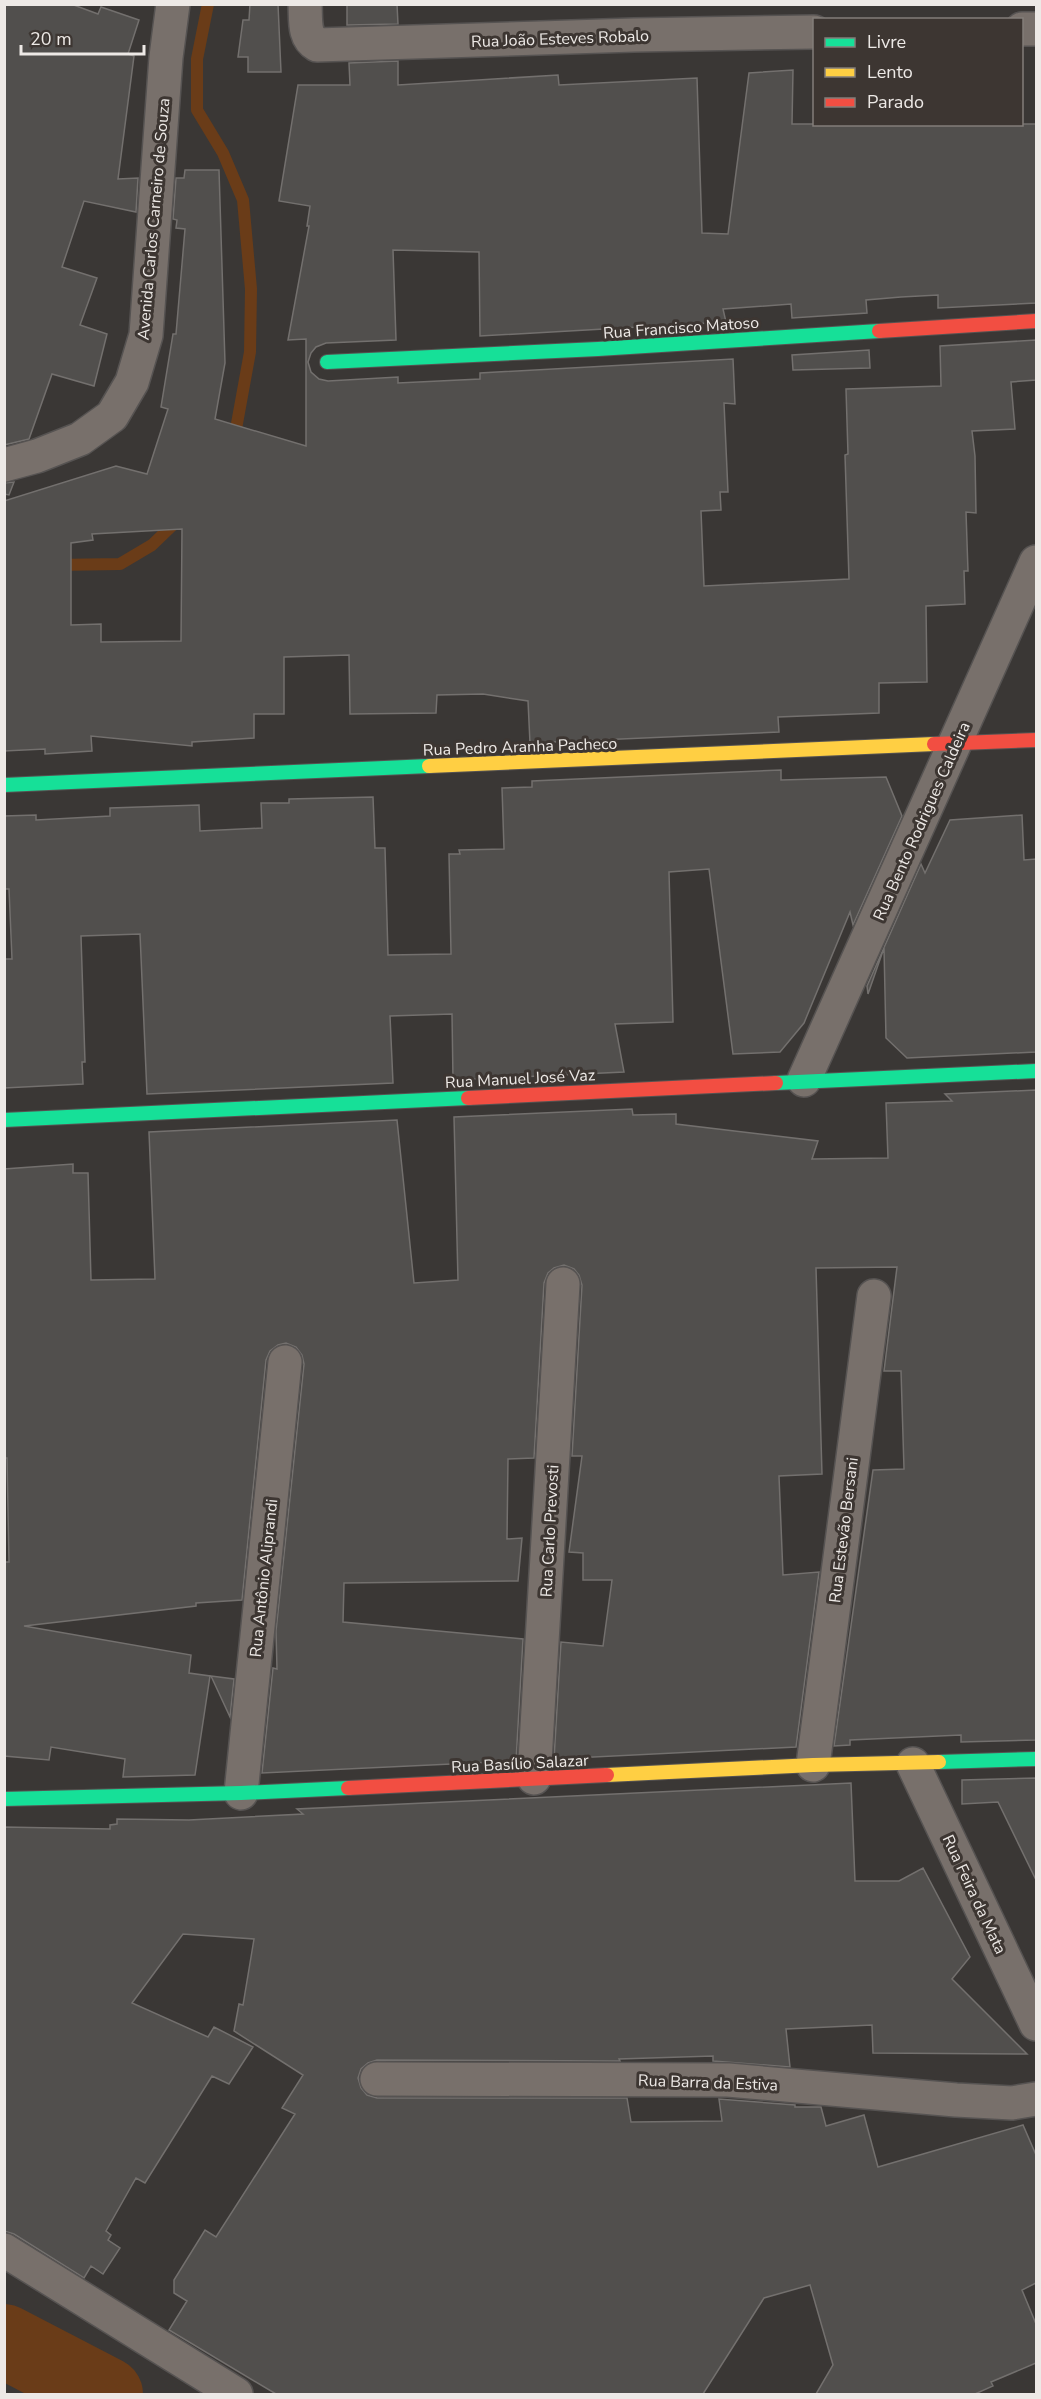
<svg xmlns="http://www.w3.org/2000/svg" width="1041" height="2399" viewBox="0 0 1041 2399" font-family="'Nunito Sans',sans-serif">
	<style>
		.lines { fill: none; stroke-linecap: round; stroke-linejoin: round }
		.stream { stroke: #6a3c18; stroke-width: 12 }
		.river { stroke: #6a3c18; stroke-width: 74 }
		.building { fill: #514f4d; stroke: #73706e; stroke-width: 1.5; fill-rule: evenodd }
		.street-casing { stroke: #565352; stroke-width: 36 }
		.fast-casing { stroke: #565352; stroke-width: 16 }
		.slow-casing { stroke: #565352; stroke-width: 16 }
		.jam-casing { stroke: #565352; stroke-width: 16 }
		.street { stroke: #78706b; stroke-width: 33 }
		.fast { stroke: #16e098; stroke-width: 14 }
		.slow { stroke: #ffcf43; stroke-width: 14 }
		.jam { stroke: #f24e42; stroke-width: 14 }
		.labels { text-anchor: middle; stroke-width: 6; stroke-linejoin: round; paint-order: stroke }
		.street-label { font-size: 16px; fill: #ede9e6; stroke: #3d3632 }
	</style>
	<rect width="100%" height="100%" fill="#3a3735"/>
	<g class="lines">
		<path class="stream" d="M208 4 197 59V110L223 153 243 200 251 289 250 352 236 429 231 438
			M54 565 120 564 152 545 180 518"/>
		<path class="river" d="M4 2341 106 2394"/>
	</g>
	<path class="building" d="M4 4H71L98 14 101 7 139 20 128 54 134 56 118 179 138 178 136 212 84 201 62 267 97 278 80 325 107 334 94 386 52 374 29 439 4 445Z
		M250 4H278L281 72H248V57H238L243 20H249Z
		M347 4H397L398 24 347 25Z
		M398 61V85L558 75 559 85 697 78 702 233 728 234 749 73 793 70 792 124H1036V303L938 308V295L901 297 866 300 867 313 792 318 791 304 723 309 726 322 480 336 479 252 393 250 396 340 326 343 316 347 311 353 308 362 311 372 319 379 328 381 398 377V383L480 379V373L733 359 735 404 724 403 728 492H720L721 510 701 511 704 586 849 579 845 455 848 454 846 389 941 386 940 346 1036 340V380L1011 382 1015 429 972 431 975 456 976 513 966 512 968 571H964L965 604 926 606 927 682 879 683V713L778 717 779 732 530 743 528 701 483 694 437 695 436 713 350 714 349 655 284 657V714H254V738L192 742V746L91 736 92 751 45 754V749L4 751V501L116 466 147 474 168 409 161 407 173 334H176L185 229 176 228 177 220 173 219 176 178H184L185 170H219L225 363 215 419 306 446V339L288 340 309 226H307L310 206 279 201 298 85H350L349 63ZM182 529 181 641 101 642V624L71 625V543L93 540 92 534Z
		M869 350 870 368 793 370 792 355Z
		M14 482 9 495 4 494V483Z
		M781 770V780L886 777 902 816 853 925 850 912 804 1023 780 1052 733 1054 709 869 669 872 673 1022 615 1024 624 1072 453 1080 452 1014 390 1016 393 1083 147 1094 140 934 81 936 85 1062H82L83 1084 4 1088V959H12L9 889H4V816L36 815V820L110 816V808L199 805 200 831 262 828 261 803H289V799L373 797 375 848H385L388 955 451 954 449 854H460L459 850 504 849 502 788 532 787V781Z
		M1022 815 1024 860 1036 859V1052L907 1058 886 1038 884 948 868 994 867 986 921 864 925 873 950 820Z
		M1036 1090V1740L961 1742V1735L850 1740V1745L834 1746 873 1470 904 1469 901 1371H884L897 1267 816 1268 822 1474 779 1476 783 1575 819 1572 796 1747 554 1759 561 1642 603 1646 612 1580H583V1553L569 1552 582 1456H572L582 1285 579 1275 574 1269 564 1265 554 1268 548 1273 544 1283 534 1458 508 1459 507 1539 522 1538 518 1581 344 1583 343 1622 523 1639 516 1761 262 1773 273 1668 277 1669 276 1631 304 1364 302 1355 296 1347 286 1343 278 1345 270 1351 266 1360 242 1600 196 1603V1606L24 1626 191 1655 189 1673 210 1676 195 1775 123 1777 125 1759 51 1747 49 1760 4 1756V1562H9L7 1458H4V1169L73 1164V1173H88L91 1280 155 1279 149 1132 397 1120 414 1283 458 1280 454 1117 632 1109 633 1115 676 1114V1124L818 1141 812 1159 888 1158 886 1103 952 1101 945 1094Z
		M211 1676 234 1679 230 1717Z
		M1036 1778V1880L998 1802 962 1804V1780Z
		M851 1783 855 1881H899L923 1868 970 1957 952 1979 1027 2054 873 2053 872 2025 786 2029 790 2067 713 2061V2056L619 2059 620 2061 377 2060 368 2063 361 2069 358 2078 361 2088 367 2095 377 2098H627L631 2122 722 2121 719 2099 795 2105V2107H821L826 2126 864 2115 878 2167 1023 2125 1036 2155V2283L1022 2290 1036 2324V2363L991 2382 993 2386 975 2394H816L833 2365 810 2285 764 2298 703 2394H276L169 2330 187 2301 174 2293V2280L205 2230 216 2237 295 2114 282 2108 303 2075 234 2031 239 2004 243 2005 254 1939 183 1934 132 2003 208 2037 214 2027 253 2047 229 2084 212 2076 145 2183 136 2178 106 2231 111 2235 108 2240 120 2248 103 2274 91 2266 84 2278 14 2234 4 2231V1827L110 1829V1825L117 1824V1819L189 1820 303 1814 297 1809Z"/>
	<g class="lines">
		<g class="street-casing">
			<path id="street" d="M305 4C306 19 303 37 317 45L634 35 814 32
				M1022 29H1036
				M4 465 37 456 80 439 112 416 132 382 146 335 166 57 173 4
				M804 1080 1036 562
				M913 1764 1036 2024
				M813 1765 874 1296
				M534 1778 563 1284
				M241 1793 285 1362
				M377 2079 728 2080 956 2100 1012 2103 1036 2099
				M4 2250 236 2394"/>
		</g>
		<g class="fast-casing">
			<path id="fast" d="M327 362 598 349 879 331
				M4 785 429 766
				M776 1083 1036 1071
				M4 1120 468 1098
				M939 1762 1036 1759
				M4 1799 241 1793 348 1788"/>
		</g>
		<g class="slow-casing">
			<path id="slow" d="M429 766 934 744
				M607 1775 813 1765 939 1762"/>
		</g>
		<g class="jam-casing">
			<path id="jam" d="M879 331 1036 321
				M934 744 1036 740
				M468 1098 776 1083
				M348 1788 607 1775"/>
		</g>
		<use href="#street" class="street"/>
		<use href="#fast" class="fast"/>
		<use href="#slow" class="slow"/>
		<use href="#jam" class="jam"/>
	</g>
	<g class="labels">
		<g class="street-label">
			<text transform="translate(560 38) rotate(-2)" y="6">Rua João Esteves Robalo</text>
			<text transform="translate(153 219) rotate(-85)" y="6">Avenida Carlos Carneiro de Souza</text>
			<text transform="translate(681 327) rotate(-4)" y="6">Rua Francisco Matoso</text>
			<text transform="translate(520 746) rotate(-2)" y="6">Rua Pedro Aranha Pacheco</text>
			<text transform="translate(921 821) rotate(-66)" y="6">Rua Bento Rodrigues Caldeira</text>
			<text transform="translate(520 1078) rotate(-3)" y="6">Rua Manuel José Vaz</text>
			<text transform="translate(843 1530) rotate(-83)" y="6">Rua Estevão Bersani</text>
			<text transform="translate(549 1531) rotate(-87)" y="6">Rua Carlo Prevosti</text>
			<text transform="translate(263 1578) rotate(-84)" y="6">Rua Antônio Aliprandi</text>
			<text transform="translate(520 1763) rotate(-3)" y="6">Rua Basílio Salazar</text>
			<text transform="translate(975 1894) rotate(65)" y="6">Rua Feira da Mata</text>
			<text transform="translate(708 2082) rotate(2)" y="6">Rua Barra da Estiva</text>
		</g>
	</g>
	<rect width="1041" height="2399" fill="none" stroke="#ede9e6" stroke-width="12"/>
	<rect x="813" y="18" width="210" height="108" fill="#3d3632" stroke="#837e7a" stroke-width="1.5"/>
	<rect x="825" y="38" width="30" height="9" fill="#16e098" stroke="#837e7a" stroke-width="1.5"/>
	<text x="867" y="48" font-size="18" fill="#ede9e6">Livre</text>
	<rect x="825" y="68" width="30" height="9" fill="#ffcf43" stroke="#837e7a" stroke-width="1.5"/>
	<text x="867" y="78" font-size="18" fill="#ede9e6">Lento</text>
	<rect x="825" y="98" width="30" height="9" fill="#f24e42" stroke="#837e7a" stroke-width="1.5"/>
	<text x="867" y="108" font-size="18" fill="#ede9e6">Parado</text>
	<path d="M21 45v9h123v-9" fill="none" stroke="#ede9e6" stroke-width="3"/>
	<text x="30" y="45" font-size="18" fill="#ede9e6" stroke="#3d3632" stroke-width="4.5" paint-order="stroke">20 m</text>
</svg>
